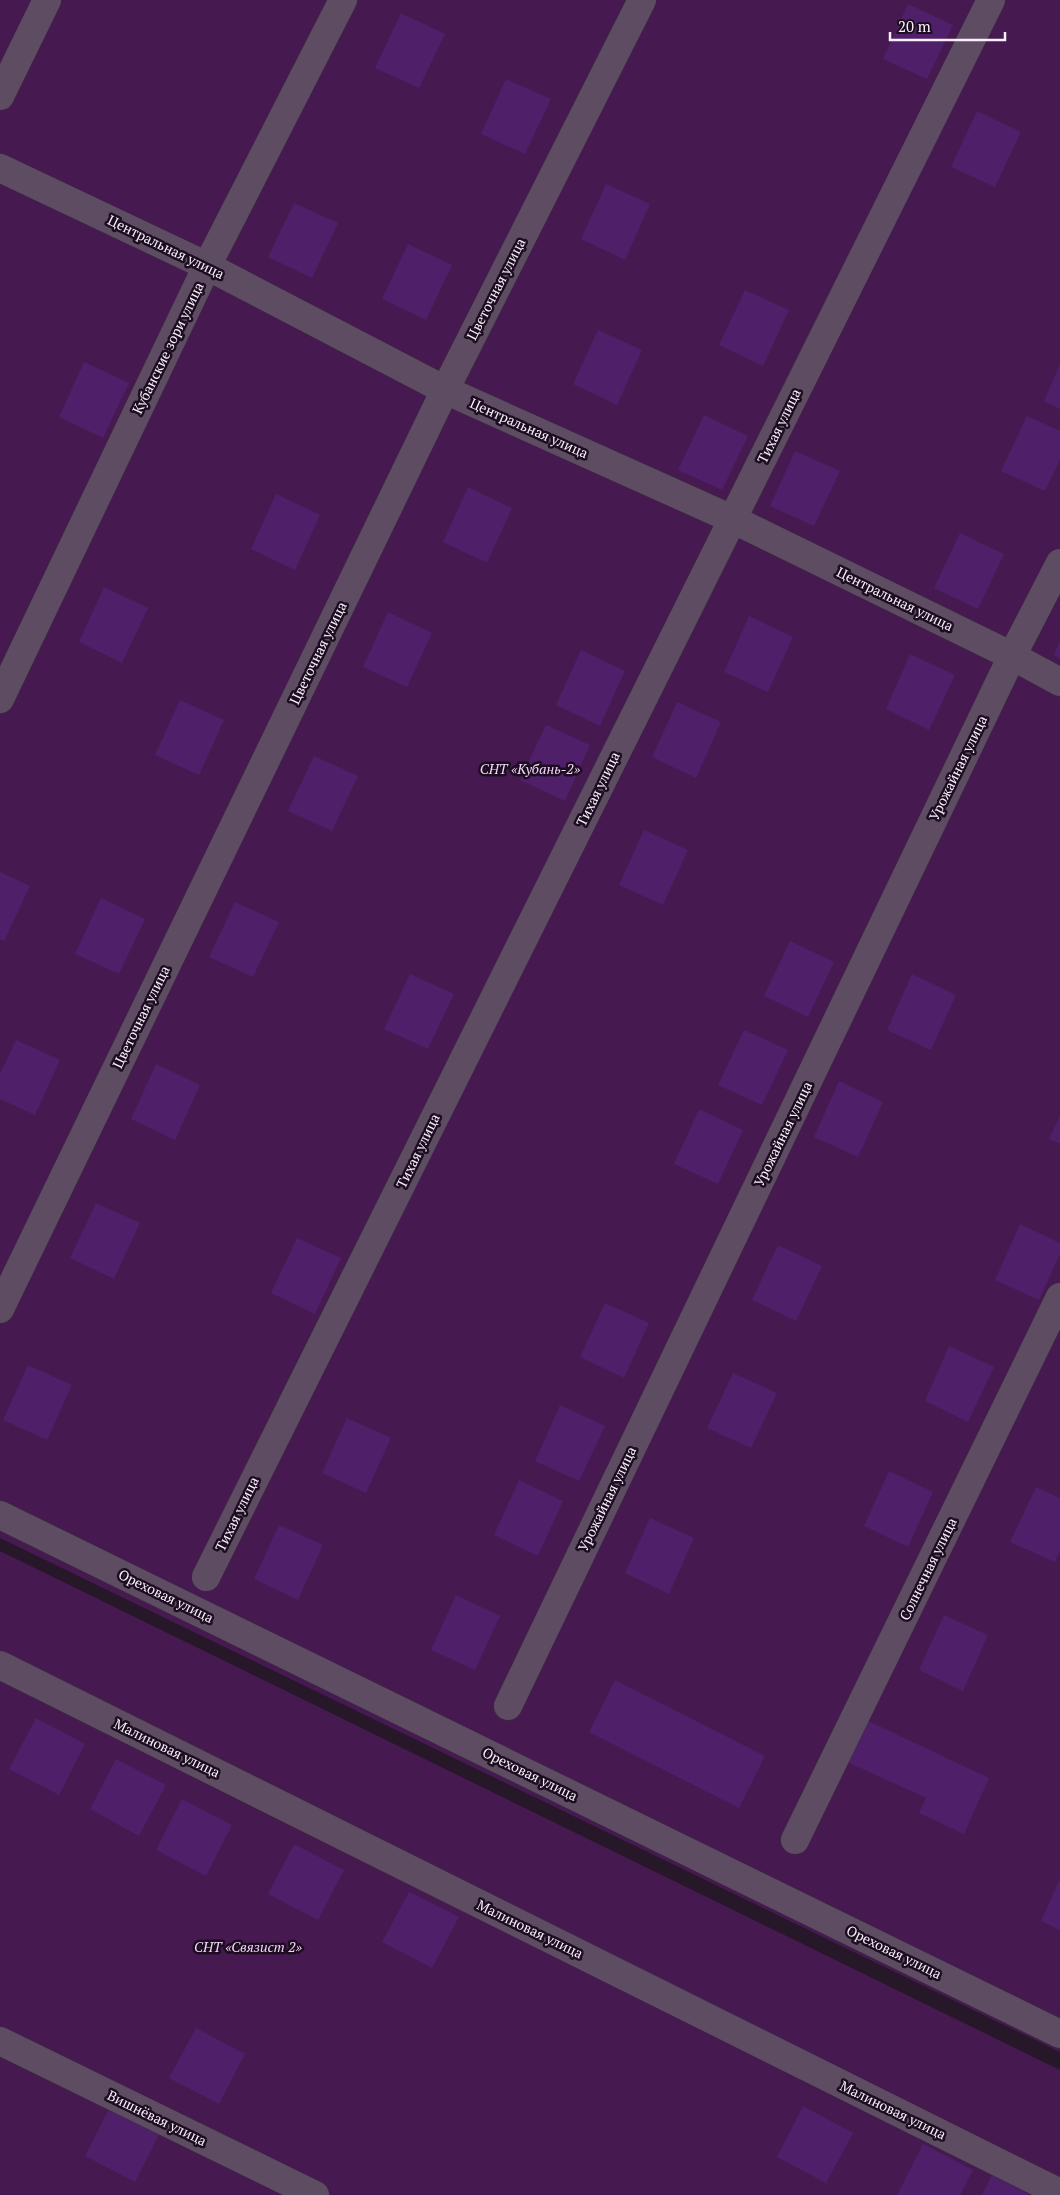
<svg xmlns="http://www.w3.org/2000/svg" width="1060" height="2195" viewBox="0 0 1060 2195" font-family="'PT Serif',serif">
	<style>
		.green { fill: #461950 }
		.building { fill: #501f6a }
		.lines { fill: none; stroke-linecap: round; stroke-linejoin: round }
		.minor-casing { stroke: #3d3241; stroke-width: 29 }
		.tertiary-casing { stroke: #3d3241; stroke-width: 29 }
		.minor { stroke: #5e4d62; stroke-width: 28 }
		.tertiary { stroke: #5e4d62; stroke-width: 28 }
		.labels { text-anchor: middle; stroke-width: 5; stroke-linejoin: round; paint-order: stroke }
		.street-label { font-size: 14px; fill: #f9effc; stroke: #1c0e20 }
		.park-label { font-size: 14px; font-style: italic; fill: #f4d4fb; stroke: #1c0e20 }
	</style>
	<rect width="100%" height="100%" fill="#261729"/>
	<path class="green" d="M0 0H1060V2052L0 1538Z
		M0 1551 1060 2070V2195H0Z"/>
	<path class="building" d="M908 4 953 25 927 79 883 59Z
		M401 13 445 34 419 88 375 68Z
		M506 79 551 99 525 154 481 134Z
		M977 111 1021 132 995 187 951 167Z
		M606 184 650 204 625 260 581 239Z
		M294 203 338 223 312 278 268 257Z
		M408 244 452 265 426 320 382 299Z
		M745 290 789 310 763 366 719 345Z
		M598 330 642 350 617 405 573 384Z
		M84 362 129 383 103 438 59 417Z
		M1060 364V409L1044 401Z
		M704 415 748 436 722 490 678 470Z
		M1027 416 1060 431V460L1045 491 1001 471Z
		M795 451 840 471 814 526 770 506Z
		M468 487 512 508 487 563 443 542Z
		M276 494 320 515 295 570 251 549Z
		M960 533 1004 554 978 609 934 588Z
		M104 587 148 608 122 663 79 642Z
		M388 612 432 633 407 687 363 667Z
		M749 616 793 637 768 692 724 672Z
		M1060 641V658L1054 655Z
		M581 650 625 671 600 726 556 705Z
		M910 654 955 675 929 730 886 709Z
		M180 700 224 720 199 775 155 755Z
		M677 702 721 722 696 778 652 757Z
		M546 725 590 745 565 801 520 780Z
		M314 756 358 776 332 831 288 811Z
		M644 830 688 850 663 905 619 885Z
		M0 872 30 886 4 941 0 939Z
		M101 898 145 919 119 974 75 954Z
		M235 902 279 922 253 977 209 957Z
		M790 941 834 962 808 1017 764 996Z
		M410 974 454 994 428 1049 384 1029Z
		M912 974 956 995 931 1050 887 1030Z
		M744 1030 788 1050 762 1105 718 1085Z
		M16 1040 60 1060 35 1115 0 1099V1074Z
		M156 1064 200 1085 175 1140 131 1119Z
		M839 1081 883 1102 858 1157 814 1137Z
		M699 1109 743 1130 718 1184 674 1164Z
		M1060 1115V1144L1049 1139Z
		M96 1203 140 1223 114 1279 70 1258Z
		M1020 1224 1060 1243V1254L1039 1300 995 1280Z
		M297 1238 341 1258 315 1314 271 1293Z
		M778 1245 822 1266 796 1321 752 1300Z
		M605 1303 649 1323 624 1378 580 1357Z
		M949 1346 994 1367 968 1422 925 1401Z
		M28 1365 72 1385 47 1440 3 1420Z
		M733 1373 777 1393 751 1448 707 1428Z
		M560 1405 605 1426 579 1481 535 1461Z
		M347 1418 391 1438 366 1493 322 1473Z
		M889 1471 933 1492 908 1547 864 1526Z
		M519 1480 563 1501 538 1556 494 1535Z
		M1036 1487 1060 1498V1551L1055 1562 1010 1542Z
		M650 1518 694 1538 669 1594 625 1573Z
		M279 1525 323 1545 298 1600 254 1579Z
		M456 1595 500 1616 475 1670 431 1650Z
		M944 1615 988 1635 963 1691 919 1670Z
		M615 1680 765 1756 739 1808 589 1732Z
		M36 1718 85 1744 59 1795 9 1769Z
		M862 1718 989 1778 964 1834 919 1813 926 1798 843 1760Z
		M116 1759 166 1785 139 1836 90 1809Z
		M182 1799 232 1825 206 1876 156 1850Z
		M294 1844 344 1870 318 1920 268 1894Z
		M1060 1879V1930L1041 1921Z
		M409 1892 459 1917 432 1968 382 1942Z
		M196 2028 245 2054 219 2104 169 2078Z
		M111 2105 161 2131 135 2182 85 2156Z
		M803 2106 853 2133 826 2183 777 2157Z
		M923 2144 973 2170 960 2195H897Z
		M992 2175 1030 2195H982Z"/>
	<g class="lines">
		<g class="minor-casing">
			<path id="minor" d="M0 96 47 0
				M0 699 207 266 343 0
				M0 1309 445 390 642 0
				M206 1577 991 0
				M0 1665 1060 2193
				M508 1706 1012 656 1060 563
				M795 1840 1060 1297
				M0 2041 315 2195"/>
		</g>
		<g class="tertiary-casing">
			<path id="tertiary" d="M0 168 207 266 445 390 732 519 1012 656 1060 682
				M0 1515 1060 2034"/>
		</g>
		<use href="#minor" class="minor"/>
		<use href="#tertiary" class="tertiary"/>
	</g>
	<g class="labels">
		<g class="street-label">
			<text transform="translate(166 247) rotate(26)" y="5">Центральная улица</text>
			<text transform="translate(496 289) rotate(-63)" y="5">Цветочная улица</text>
			<text transform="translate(168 348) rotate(-64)" y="5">Кубанские зори улица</text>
			<text transform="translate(779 426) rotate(-64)" y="5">Тихая улица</text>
			<text transform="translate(529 428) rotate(24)" y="5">Центральная улица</text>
			<text transform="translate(895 599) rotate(26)" y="5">Центральная улица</text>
			<text transform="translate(318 653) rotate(-64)" y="5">Цветочная улица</text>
			<text transform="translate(958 768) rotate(-64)" y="5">Урожайная улица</text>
			<text transform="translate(598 789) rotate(-64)" y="5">Тихая улица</text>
			<text transform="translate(141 1017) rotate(-64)" y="5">Цветочная улица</text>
			<text transform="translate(783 1134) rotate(-64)" y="5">Урожайная улица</text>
			<text transform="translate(418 1151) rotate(-64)" y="5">Тихая улица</text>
			<text transform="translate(607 1499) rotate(-64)" y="5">Урожайная улица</text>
			<text transform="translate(237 1514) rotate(-64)" y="5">Тихая улица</text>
			<text transform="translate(928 1569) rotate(-64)" y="5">Солнечная улица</text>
			<text transform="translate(166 1596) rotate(26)" y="5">Ореховая улица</text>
			<text transform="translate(167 1748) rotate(26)" y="5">Малиновая улица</text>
			<text transform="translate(530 1774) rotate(26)" y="5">Ореховая улица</text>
			<text transform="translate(530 1929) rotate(26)" y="5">Малиновая улица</text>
			<text transform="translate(894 1952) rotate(26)" y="5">Ореховая улица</text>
			<text transform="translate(893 2110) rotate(26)" y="5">Малиновая улица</text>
			<text transform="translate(157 2118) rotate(26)" y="5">Вишнёвая улица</text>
		</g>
		<g class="park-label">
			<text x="530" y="774">СНТ «Кубань-2»</text>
			<text x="248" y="1952">СНТ «Связист 2»</text>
		</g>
	</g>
	<path d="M890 32v8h115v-8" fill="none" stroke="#f9effc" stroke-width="2.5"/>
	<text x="898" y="32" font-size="15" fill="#f9effc" stroke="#1c0e20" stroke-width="4" paint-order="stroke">20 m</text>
</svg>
